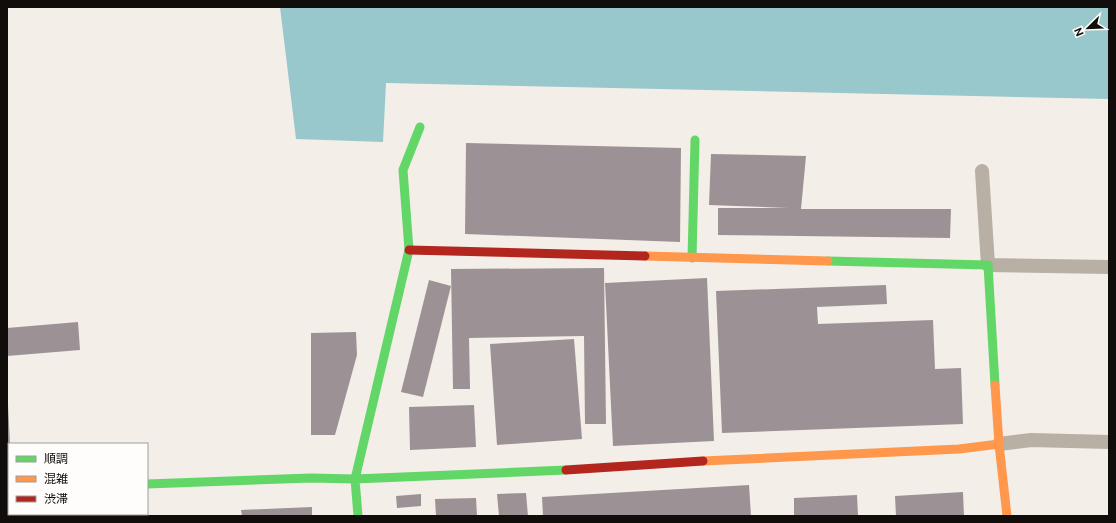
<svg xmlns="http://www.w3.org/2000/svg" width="1116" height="523" viewBox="0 0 1116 523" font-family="Ubuntu,'Noto Sans JP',sans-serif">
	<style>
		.water { fill: #98c8cc }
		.building { fill: #9c9295 }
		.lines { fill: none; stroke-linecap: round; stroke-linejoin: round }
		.street { stroke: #b8afa5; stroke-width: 14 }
		.fast { stroke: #63d668; stroke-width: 9 }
		.slow { stroke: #ff974d; stroke-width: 9 }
		.jam { stroke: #b3261e; stroke-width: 9 }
	</style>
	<rect width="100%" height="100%" fill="#f3eee8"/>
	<path class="water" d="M280 7H1109V99L386 83 383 142 296 139Z"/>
	<path class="building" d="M466 143 681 148 680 242 465 234Z
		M711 154 806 156 801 209H951L950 238 718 235V208H788L709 205Z
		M604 268 606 424H585L584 336 469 338 470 389H453L451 269Z
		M707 278 714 441 613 446 605 283Z
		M429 280 451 286 423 397 401 392Z
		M886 285 887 304 817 307 818 324 933 320 935 369 961 368 963 424 722 433 716 291Z
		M78 322 80 350 7 356V328Z
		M356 332 357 355 335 435H311V333Z
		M574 339 582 439 497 445 490 344Z
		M7 404H8L10 444H9V461L7 462Z
		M474 405 476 447 410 450 409 407Z
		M749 485 751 516H543L542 497Z
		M963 492 964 516H896L895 496Z
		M526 493 528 516H499L497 494Z
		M421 494V506L397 508 396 496Z
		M857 495 858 516H794V498Z
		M476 498 477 516H436L435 499Z
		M312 507V516H242L241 510Z
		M7 514H45V516H7Z
		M97 514H111V516H97Z
		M120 514H136V516H120Z"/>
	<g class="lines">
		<path class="street" d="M982 171 988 265 1109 267
			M999 444 1031 440 1109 442"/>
		<path class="fast" d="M692 258 695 140
			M828 261 988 265 995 385
			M147 484 311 478 355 479 566 470
			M358 516 355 479 409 250 403 170 420 127"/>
		<path class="slow" d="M645 256 828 261
			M995 385 999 444 1007 516
			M703 461 959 449 999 444
			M7 490H9"/>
		<path class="jam" d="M409 250 645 256
			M566 470 703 461"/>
	</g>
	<rect width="1116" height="523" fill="none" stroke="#100d0a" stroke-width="16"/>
	<rect x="8" y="443" width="140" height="72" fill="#fffdfb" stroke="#9f9d9b"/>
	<rect x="16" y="456" width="20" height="6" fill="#63d668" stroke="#9f9d9b"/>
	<text x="44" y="463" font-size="12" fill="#100d0a">順調</text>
	<rect x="16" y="476" width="20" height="6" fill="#ff974d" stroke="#9f9d9b"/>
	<text x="44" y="483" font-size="12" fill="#100d0a">混雑</text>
	<rect x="16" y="496" width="20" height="6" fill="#b3261e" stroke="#9f9d9b"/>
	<text x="44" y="503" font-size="12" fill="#100d0a">渋滞</text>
	<g transform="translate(1088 28) rotate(247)" stroke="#fffdfb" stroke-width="3" paint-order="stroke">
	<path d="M0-3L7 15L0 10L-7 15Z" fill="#100d0a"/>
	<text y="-6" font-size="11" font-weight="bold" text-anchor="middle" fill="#100d0a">N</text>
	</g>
</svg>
